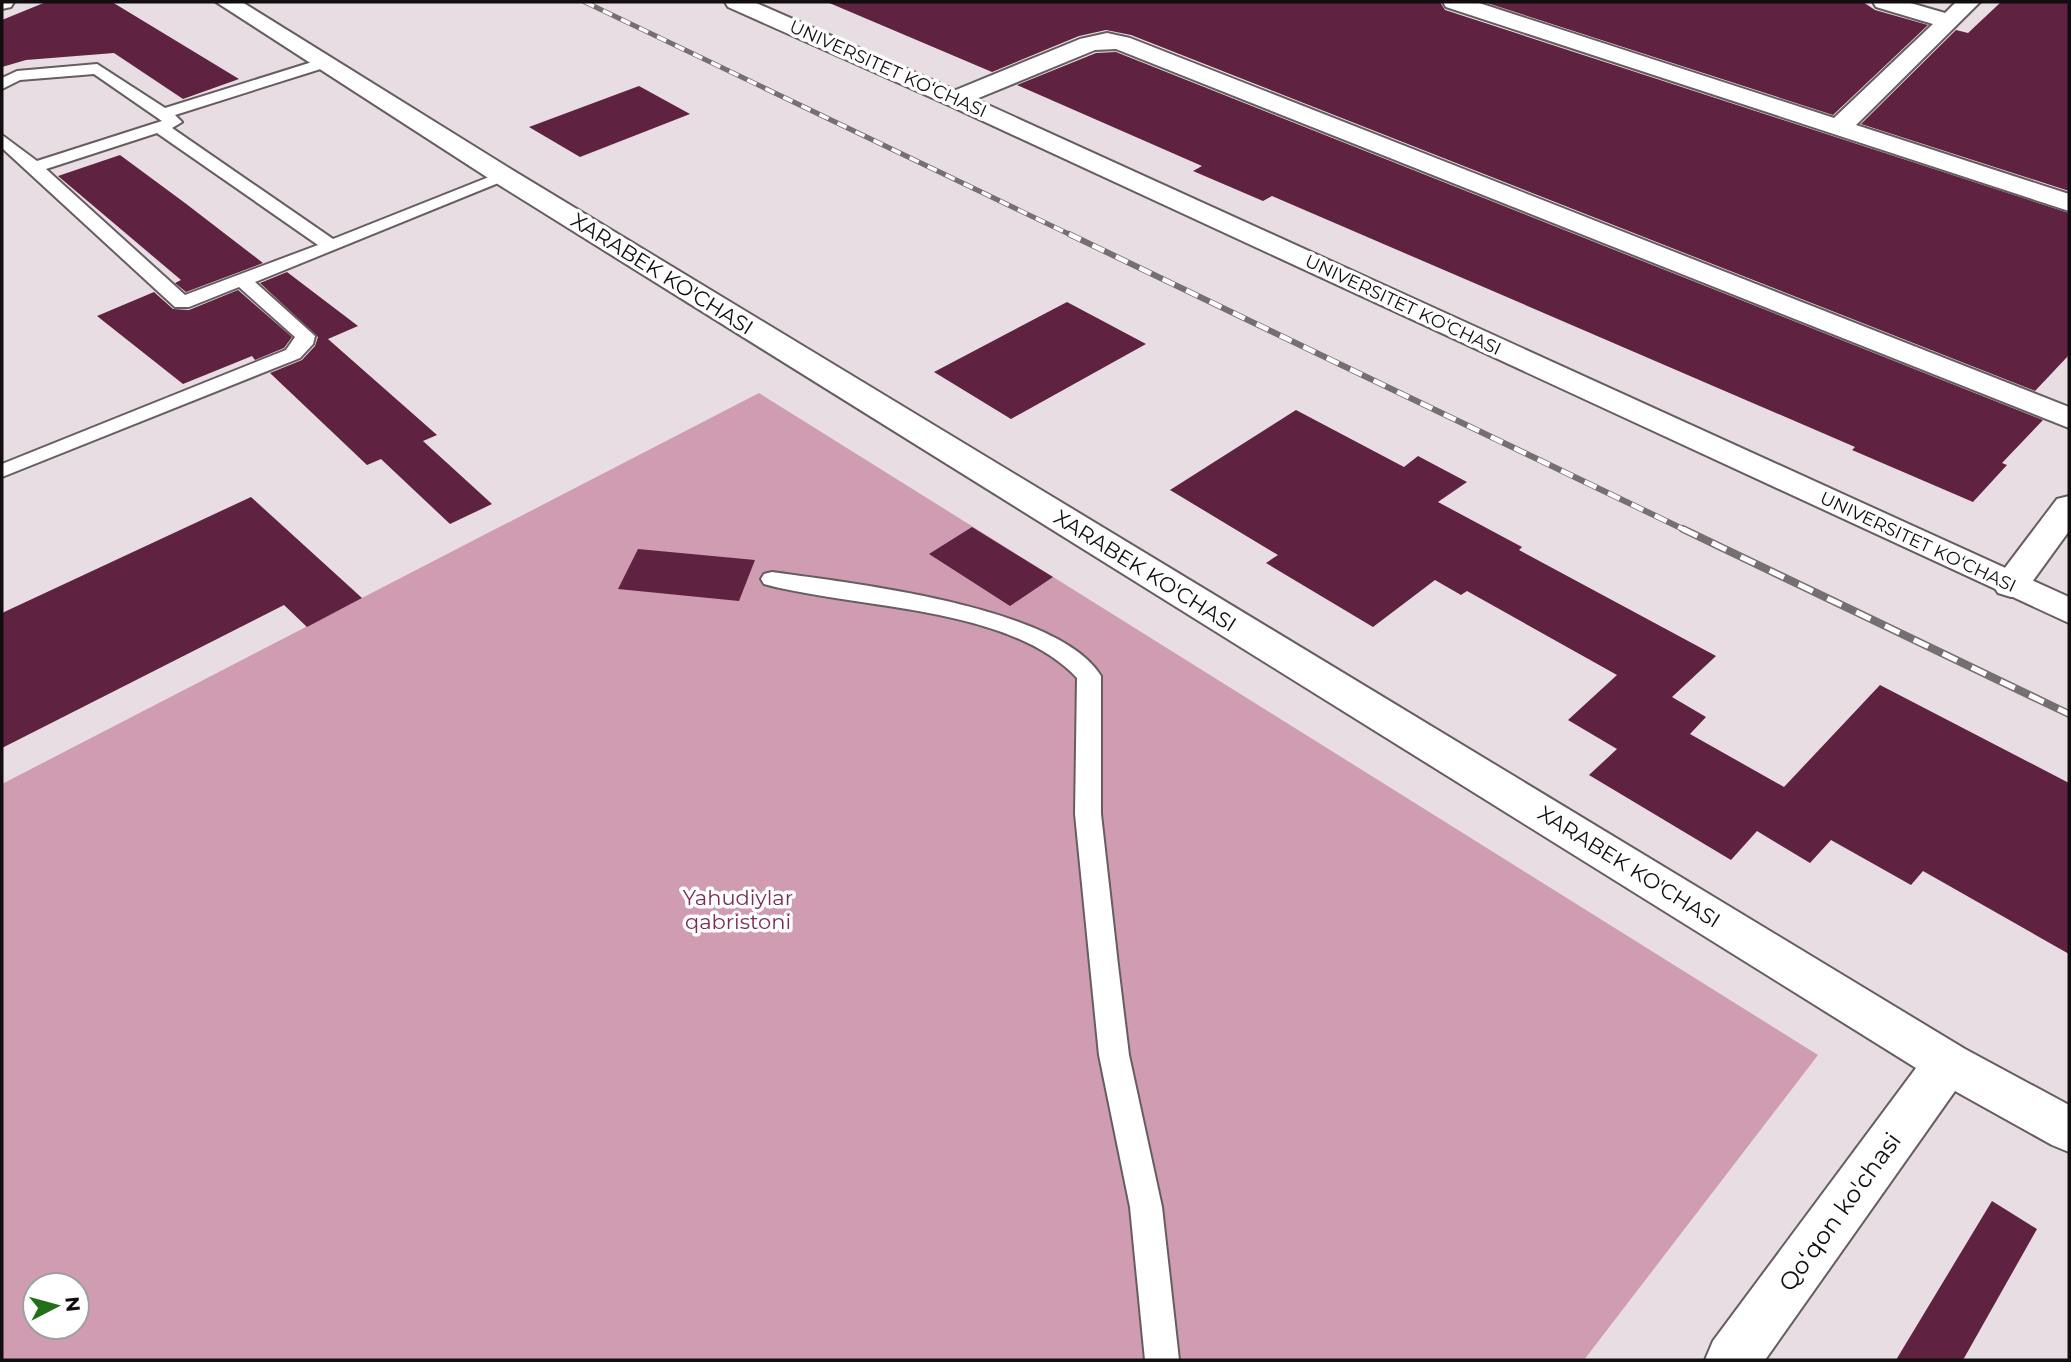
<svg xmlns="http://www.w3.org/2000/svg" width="2071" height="1362" viewBox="0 0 2071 1362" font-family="Montserrat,sans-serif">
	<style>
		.green { fill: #d09cb2; fill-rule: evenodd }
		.building { fill: #5f2341 }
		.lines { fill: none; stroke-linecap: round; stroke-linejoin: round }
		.service-casing { stroke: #675d61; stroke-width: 4 }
		.minor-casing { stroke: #675d61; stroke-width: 4 }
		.secondary-casing { stroke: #675d61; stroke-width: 4 }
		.service { fill: #fff; fill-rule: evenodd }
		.minor { fill: #fff; fill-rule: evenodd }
		.secondary { fill: #fff; fill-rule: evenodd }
		.rail-far2-casing { stroke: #766f72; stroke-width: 5 }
		.rail-far1-casing { stroke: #766f72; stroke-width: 6 }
		.rail-casing { stroke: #766f72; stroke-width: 8 }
		.rail-far2 { stroke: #fff; stroke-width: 3.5; stroke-dasharray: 10; stroke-linecap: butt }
		.rail-far1 { stroke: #fff; stroke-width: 4.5; stroke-dasharray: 13; stroke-linecap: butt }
		.rail { stroke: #fff; stroke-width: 5; stroke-dasharray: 16; stroke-linecap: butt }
		.labels { text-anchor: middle; stroke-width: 7; stroke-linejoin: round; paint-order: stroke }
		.far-street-label { font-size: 18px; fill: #120e0f; stroke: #fff }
		.street-label { font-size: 21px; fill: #120e0f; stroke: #fff }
		.park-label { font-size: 21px; fill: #7d2a55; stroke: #fff }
		.near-street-label { font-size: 24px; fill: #120e0f; stroke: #fff }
	</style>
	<rect width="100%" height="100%" fill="#e8dde2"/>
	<path class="green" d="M759 393 1818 1055 1584 1360H2V784ZM35 1285H77V1327H35Z"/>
	<path class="building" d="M46 2H112L239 79 183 99 114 53 26 60 2 67V20Z
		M827 2H1440L1445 10 2069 213V355L2035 391 1131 35 1106 30 1079 36 992 72Z
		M1484 2H1863L1875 10 1928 25 1833 115Z
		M2001 2H2069V191L1861 124 1956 30 1968 33Z
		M1116 52 2043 420 2002 463 2007 465 1973 502 1852 450 1855 447 1272 196 1263 201 1193 171 1202 166 1017 85 1096 53Z
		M639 86 690 114 580 157 529 127Z
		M120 155 185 203 263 263 186 292 175 283 181 280 58 176Z
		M287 272 358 326 328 339 437 435 423 441 492 504 450 524 381 459 367 465 270 373 302 360 315 346 318 337 260 283Z
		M238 290 292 337 284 348 255 360 252 356 183 384 97 316 154 292 173 309 189 310Z
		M1067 302 1146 344 1011 419 934 372Z
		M1296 410 1404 467 1418 456 1467 482 1438 502 1522 547 1519 550 1716 656 1672 697 1706 717 1690 734 1784 787 1880 685 2069 783V954L1923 871 1911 885 1831 840 1810 863 1757 831 1731 860 1589 775 1617 749 1568 720 1617 675 1467 591 1461 595 1435 580 1373 627 1266 563 1278 555 1170 490Z
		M251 497 362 598 307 627 284 605 2 748V613Z
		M972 527 1053 577 1010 606 929 554Z
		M638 549 755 560 739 601 618 589Z
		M1992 1201 2037 1229 1963 1360H1896Z"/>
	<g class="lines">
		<g class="service-casing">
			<path id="service" d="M325 58 333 63 330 66 175 115 182 122 172 128 333 239 499 173 505 172 513 177 255 282 315 336 313 344 300 358 2 477V464L286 350 295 337 239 287 189 307H175L2 148V135L37 161 162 121 94 74 20 80 2 89V78L17 71 97 64 165 108ZM157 133 318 245 185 295 46 169Z
				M772 572C850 583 1059 606 1101 676V814L1118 965 1129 1055 1162 1207 1179 1360H1145L1130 1207 1099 1055 1090 965 1075 814 1077 678C1009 605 855 609 764 584L761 579 764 574Z"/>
		</g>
		<g class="minor-casing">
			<path id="minor" d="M216 2H242L514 171 1965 1049 2069 1105V1152L2052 1145 1955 1091 1765 1360H1705L1713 1341 1916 1068 496 183Z
				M1443 2H1476L1834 118 1933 24 1876 7 1873 2H1907L1945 13 1956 2H1980L1856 125 2069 194V211L1446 7Z
				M1107 33 1130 38 2069 407V428L1116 49 1095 50 964 104H946L943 99 946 94 1080 39Z
				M2069 496V531L2024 593 2011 597 1998 593 1993 585 1998 577 2057 499Z"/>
		</g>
		<g class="secondary-casing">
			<path id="secondary" d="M2 2H14L11 7 2 9Z
				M725 2H754L964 94 2069 597V623L946 104 728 7Z"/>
		</g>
		<use href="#service" class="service"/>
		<use href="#minor" class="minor"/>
		<use href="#secondary" class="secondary"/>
		<g class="rail-far2-casing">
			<path id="rail-far2" d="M585 2 1073 236"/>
		</g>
		<g class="rail-far1-casing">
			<path id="rail-far1" d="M1069 234 1687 531"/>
		</g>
		<g class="rail-casing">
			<path id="rail" d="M1683 529 2069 714"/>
		</g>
		<use href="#rail-far2" class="rail-far2"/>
		<use href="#rail-far1" class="rail-far1"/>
		<use href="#rail" class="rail"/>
	</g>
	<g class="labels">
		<g class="far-street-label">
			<text transform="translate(888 69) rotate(24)" y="6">UNIVERSITET KО‘CHASI</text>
			<text transform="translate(1403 305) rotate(25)" y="6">UNIVERSITET KО‘CHASI</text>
			<text transform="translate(1918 542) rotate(25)" y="6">UNIVERSITET KО‘CHASI</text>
		</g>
		<g class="street-label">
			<text transform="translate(662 274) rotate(32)" y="7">XARABEK KO'CHASI</text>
			<text transform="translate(1145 571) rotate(32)" y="7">XARABEK KO'CHASI</text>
			<text transform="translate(1629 867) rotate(32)" y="7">XARABEK KO'CHASI</text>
		</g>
		<g class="park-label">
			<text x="738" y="905">Yahudiylar<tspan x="738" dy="24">qabristoni</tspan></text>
		</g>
		<g class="near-street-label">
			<text transform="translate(1840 1212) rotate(-54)" y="8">Qoʻqon ko'chasi</text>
		</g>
	</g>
	<rect width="2071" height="1362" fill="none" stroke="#120e0f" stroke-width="7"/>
	<g transform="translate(56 1306) rotate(84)"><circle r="33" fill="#ffffff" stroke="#a09f9f" stroke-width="2"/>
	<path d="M0-5L12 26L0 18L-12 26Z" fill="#217017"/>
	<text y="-10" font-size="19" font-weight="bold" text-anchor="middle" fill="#120e0f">N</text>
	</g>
</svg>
